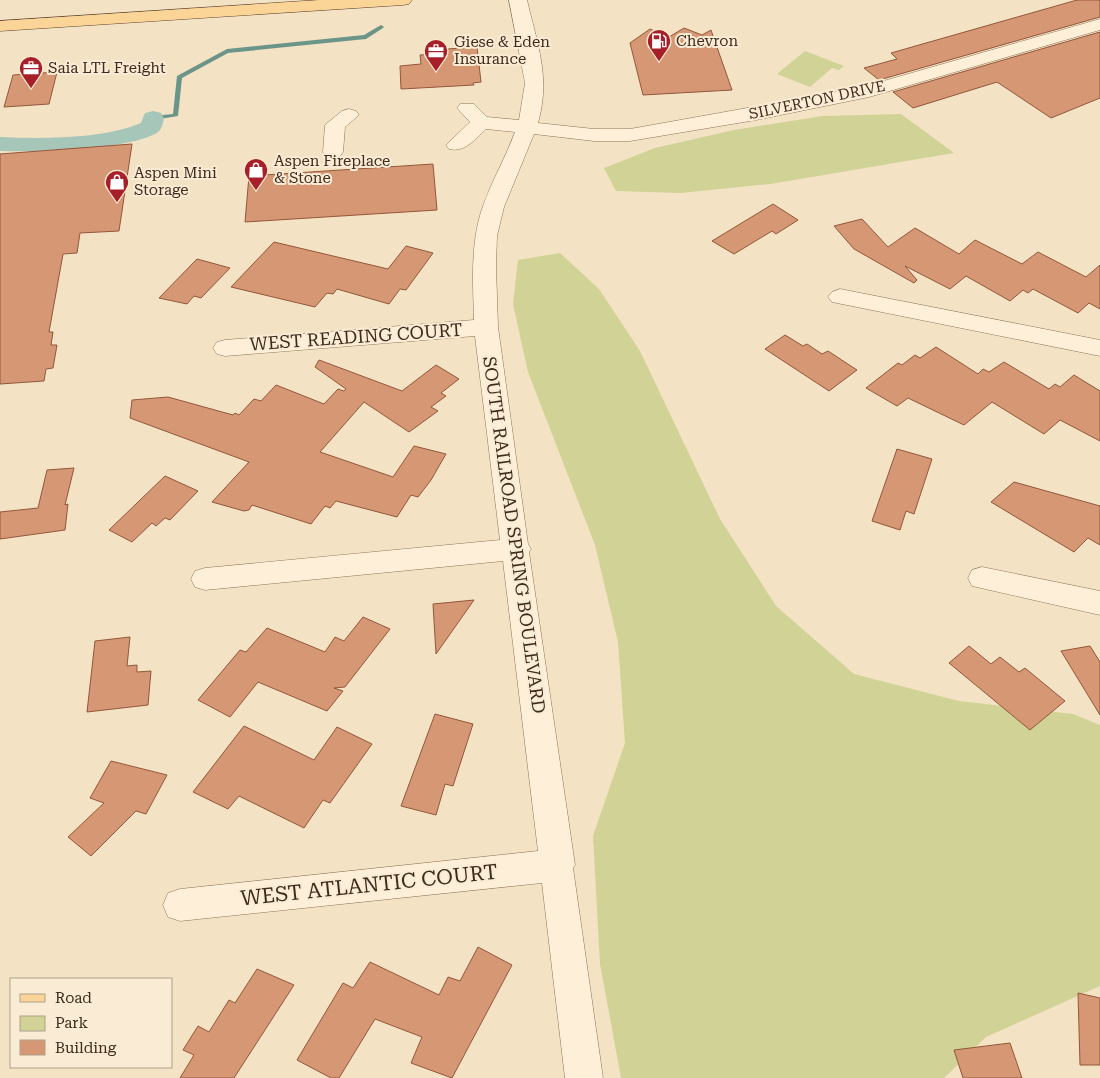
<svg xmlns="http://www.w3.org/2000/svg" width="1100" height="1078" viewBox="0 0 1100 1078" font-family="'Roboto Serif',serif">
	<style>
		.green { fill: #d0d395 }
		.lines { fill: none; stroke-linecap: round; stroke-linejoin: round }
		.stream { fill: #6b9588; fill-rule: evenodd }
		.canal { fill: #a6c6ba; fill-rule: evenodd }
		.building { fill: #d69774; stroke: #92573a }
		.minor-casing { stroke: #907257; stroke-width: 1 }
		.major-casing { stroke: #5e402c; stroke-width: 1 }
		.minor { fill: #fdefd8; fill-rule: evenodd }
		.major { fill: #fad597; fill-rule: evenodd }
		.labels { text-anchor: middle; stroke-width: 4; stroke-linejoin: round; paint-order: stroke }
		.far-poi-label { font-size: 15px; fill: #3e2b1d; stroke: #faecd4; text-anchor: start }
		.far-street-label { font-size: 15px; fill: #3e2b1d; stroke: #faecd4 }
		.street-label { font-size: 18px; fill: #3e2b1d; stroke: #faecd4 }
		.near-street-label { font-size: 21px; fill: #3e2b1d; stroke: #faecd4 }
	</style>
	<rect width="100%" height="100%" fill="#f3e2c3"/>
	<path class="green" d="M805 51 844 66 839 70 832 68 810 87 777 74Z
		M901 114 954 153 770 184 681 193 616 191 604 168 655 148 734 130 823 116Z
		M560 253 599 289 640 351 720 519 776 606 854 674 959 701 1073 714 1100 725V986L986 1037 944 1078H621L600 964 593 836 625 743 618 642 595 545 528 372 513 304 518 260Z"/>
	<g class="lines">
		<path class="stream" d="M381 25 384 27 383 28 366 39 228 53 182 78 178 116 153 120 150 118 153 116 173 114 177 76 227 49 364 35Z"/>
		<path class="canal" d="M153 111 161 113 164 118C163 123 162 129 158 132 132 150 33 152 0 151V137C40 139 104 139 141 123L145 113Z"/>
	</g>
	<path class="building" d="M1077 0H1100V17L879 80 864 68 897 59 891 53Z
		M684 28 702 35 711 30 732 90 643 95 630 43 650 29 669 37Z
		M1100 32V98L1051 118 997 82 913 108 893 92Z
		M477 47 481 82 473 83 474 85 401 89 400 66 421 64 420 55 448 53 447 49Z
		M57 72 49 104 4 107 13 75Z
		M132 144 119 231 80 233 77 253 63 254 49 332H53L51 345H57L53 368 46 369 44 381 0 384V154Z
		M433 164 437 210 245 222 249 176Z
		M773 204 798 220 776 234 772 231 734 254 712 241Z
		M862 219 888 247 915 228 959 254 975 240 1022 264 1038 252 1086 277 1100 265V309L1089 303 1078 313 1033 289 1028 293 1023 290 1010 301 966 276 950 289 905 266 917 280 914 283 854 249 834 226Z
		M274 242 388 269 406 246 433 253 406 290 400 289 389 304 337 289 333 294 327 293 315 307 231 287Z
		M197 259 230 268 201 298 194 296 187 304 159 298Z
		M785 335 803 346 807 344 822 354 828 351 857 370 829 391 765 349Z
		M936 347 978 374 983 369 989 372 1004 362 1049 389 1055 384 1060 387 1074 375 1100 391V441L1060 420 1044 434 992 402 964 425 908 398 897 406 866 388 898 363 902 365 915 355 920 358Z
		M319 360 402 391 436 365 459 379 441 393 446 396 431 407 438 411 409 432 364 402 320 452 393 477 414 446 446 454 431 480 418 497 411 495 397 517 336 501 330 508 325 506 311 524 252 505 249 510 244 511 212 502 249 462 130 418 132 400 168 397 233 415 235 413 239 415 254 399 261 401 276 385 324 404 338 389 344 391 346 389 315 367Z
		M897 449 932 459 914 514 906 511 900 530 872 521Z
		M74 468 65 505 68 504 65 530 0 539V512L38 508 47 470Z
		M165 476 198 491 170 520 165 518 156 526 152 523 132 542 109 530Z
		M1014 482 1100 506V545L1088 538 1074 552 991 502Z
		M474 600 436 654 433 604Z
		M363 617 390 629 345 687 334 688 343 691 327 711 258 682 230 717 198 700 240 650 246 652 267 628 325 652 335 637 344 641Z
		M130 637 127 666 137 665V672L151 671 148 705 87 712 95 641Z
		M969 646 991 664 1000 657 1019 672 1025 668 1065 701 1030 730 949 663Z
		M1090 646 1100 662V715L1061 651Z
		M435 714 473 724 453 786 445 784 436 815 401 806Z
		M244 726 314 760 337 727 372 744 330 803 323 800 304 828 239 796 228 809 193 792Z
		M111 761 167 775 146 814 136 811 91 856 68 837 104 803 90 798Z
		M478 947 512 965 452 1078 411 1063 422 1037 375 1019 339 1078H331L297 1060 343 983 353 988 370 962 439 995 448 977 460 981Z
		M257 969 294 985 234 1078H180L194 1055 183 1050 198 1026 209 1032 229 1000 235 1003Z
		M1078 993 1100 998V1065H1080Z
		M1010 1043 1022 1078H963L954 1050Z"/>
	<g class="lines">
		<g class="minor-casing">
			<path id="minor" d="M509 0H527C537 43 551 78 538 123L594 129H630L859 88 1100 19V30L869 97 756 120 630 141H594L534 134 504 207 497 236 496 267 498 327 528 544 531 549 529 552 575 865 573 868 603 1078H565L542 883 180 921 168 917 163 905 168 893 180 889 538 851 503 561 205 590 195 587 191 579 195 571 205 568 500 540 475 336 225 356 217 354 213 348 217 342 225 340 474 320C473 282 470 242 483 206 492 180 506 157 515 132L486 129C475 139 465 153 449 149L446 145 470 122 457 108 460 104H474L487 117 519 120 525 83Z
				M349 109 356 111 359 115 345 127 343 152 340 156 333 158 326 156 323 152 325 125 342 111Z
				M840 289 1100 340V356L832 302 828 297 832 292Z
				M982 567 1100 591V615L972 586 968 578 972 570Z"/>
		</g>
		<g class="major-casing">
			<path id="major" d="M320 0H412L409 4 403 5 0 31V21Z"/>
		</g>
		<use href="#minor" class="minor"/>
		<use href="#major" class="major"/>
	</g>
	<defs>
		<g id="fuel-pin" transform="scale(1.25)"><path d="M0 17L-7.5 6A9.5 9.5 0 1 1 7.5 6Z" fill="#a72029" stroke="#faecd4"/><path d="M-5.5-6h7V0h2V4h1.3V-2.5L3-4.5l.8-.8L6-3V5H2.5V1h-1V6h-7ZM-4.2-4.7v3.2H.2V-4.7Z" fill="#fff"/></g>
		<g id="office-pin" transform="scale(1.25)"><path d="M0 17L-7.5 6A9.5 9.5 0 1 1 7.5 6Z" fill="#a72029" stroke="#faecd4"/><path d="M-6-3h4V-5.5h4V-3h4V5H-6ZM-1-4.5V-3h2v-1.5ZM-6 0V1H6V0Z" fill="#fff"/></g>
		<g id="shop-pin" transform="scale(1.25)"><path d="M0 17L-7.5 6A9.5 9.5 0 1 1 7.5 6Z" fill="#a72029" stroke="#faecd4"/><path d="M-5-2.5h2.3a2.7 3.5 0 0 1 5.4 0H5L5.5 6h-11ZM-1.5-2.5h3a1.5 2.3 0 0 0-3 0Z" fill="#fff"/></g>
	</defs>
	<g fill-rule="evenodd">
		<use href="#fuel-pin" x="659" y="41"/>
		<use href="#office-pin" x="436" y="51"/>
		<use href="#office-pin" x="31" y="68"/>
		<use href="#shop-pin" x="256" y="170"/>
		<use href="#shop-pin" x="117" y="182"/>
	</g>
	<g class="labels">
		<g class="far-poi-label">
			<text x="676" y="46">Chevron</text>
			<text x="454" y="47">Giese &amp; Eden<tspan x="454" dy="17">Insurance</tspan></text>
			<text x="48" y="73">Saia LTL Freight</text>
			<text x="274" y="166">Aspen Fireplace<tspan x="274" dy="17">&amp; Stone</tspan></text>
			<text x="134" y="178">Aspen Mini<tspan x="134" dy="17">Storage</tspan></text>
		</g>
		<g class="far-street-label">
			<text transform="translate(817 100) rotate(-12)" y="5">SILVERTON DRIVE</text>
		</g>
		<g class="street-label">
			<text transform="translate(356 337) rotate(-4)" y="6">WEST READING COURT</text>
			<text transform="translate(514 535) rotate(82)" y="6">SOUTH RAILROAD SPRING BOULEVARD</text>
		</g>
		<g class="near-street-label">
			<text transform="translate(369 885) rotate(-6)" y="7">WEST ATLANTIC COURT</text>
		</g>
	</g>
	<rect x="10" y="978" width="162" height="90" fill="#faecd4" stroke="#af9f8b"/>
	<rect x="20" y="994" width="25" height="8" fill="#fad597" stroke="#af9f8b"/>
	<text x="55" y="1003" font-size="15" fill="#3e2b1d">Road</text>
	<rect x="20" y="1016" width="25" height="15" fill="#d0d395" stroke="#af9f8b"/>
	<text x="55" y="1028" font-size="15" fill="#3e2b1d">Park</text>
	<rect x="20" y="1040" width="25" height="15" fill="#d69774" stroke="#af9f8b"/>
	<text x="55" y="1053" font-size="15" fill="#3e2b1d">Building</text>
</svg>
